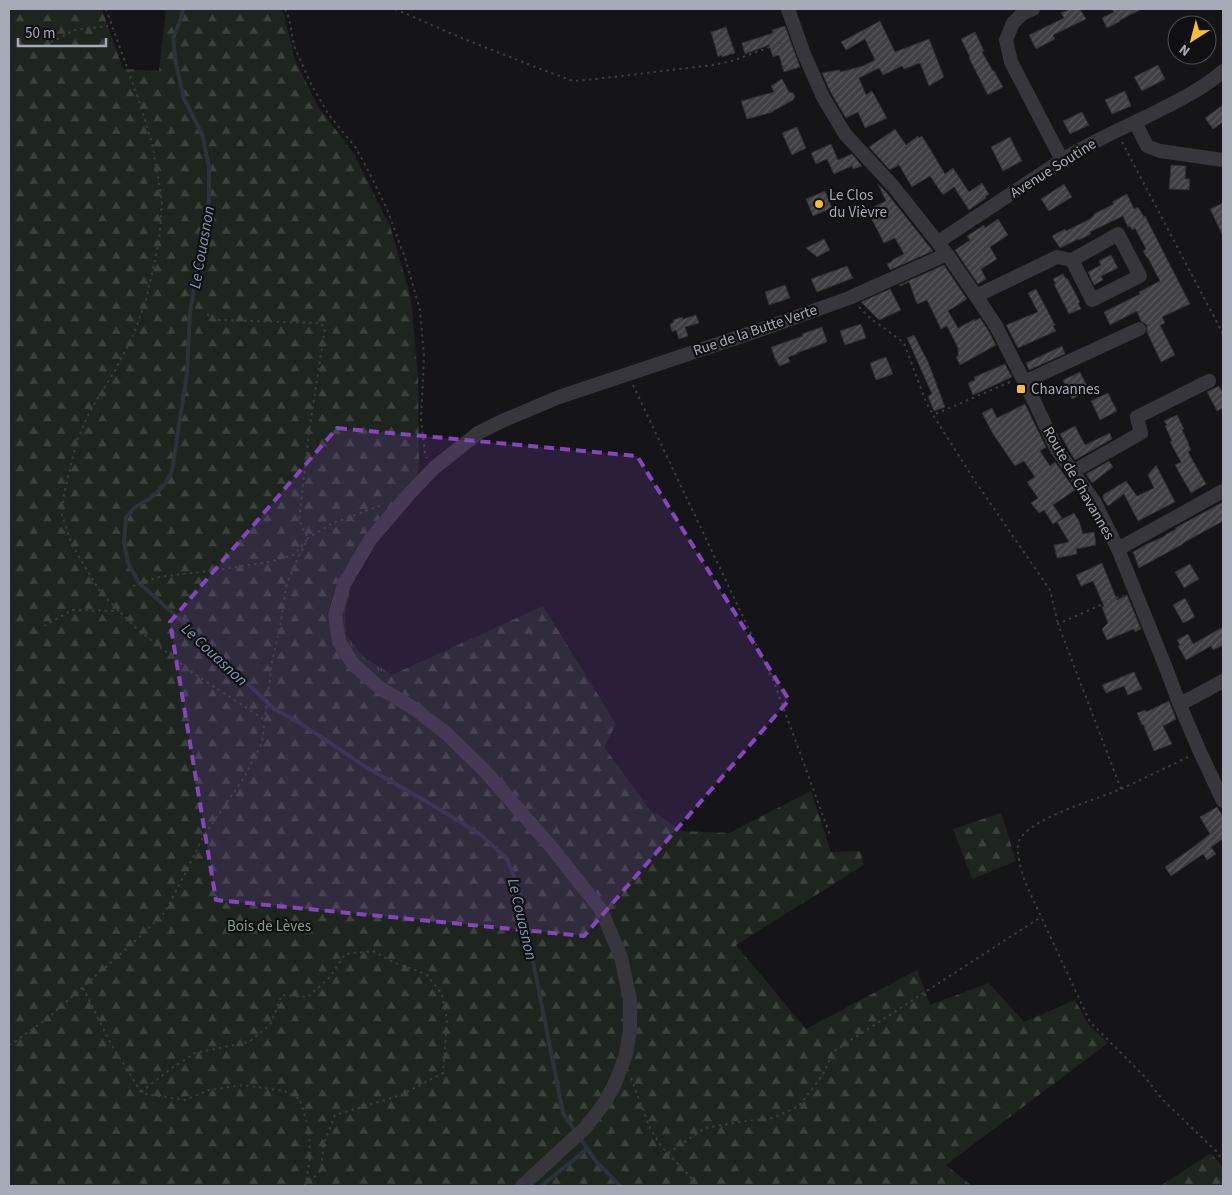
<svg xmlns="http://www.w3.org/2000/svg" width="1232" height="1195" viewBox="0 0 1232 1195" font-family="'Source Sans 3',sans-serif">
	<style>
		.grass { fill: url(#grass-tufts) }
		.forest { fill: url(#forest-firs) }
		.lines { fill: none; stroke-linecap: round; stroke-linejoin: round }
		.stream { stroke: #2b323b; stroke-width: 4 }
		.building { fill: url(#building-hatch); stroke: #2f2f33 }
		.path { stroke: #3c3d43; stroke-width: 2; stroke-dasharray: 2.5 4; stroke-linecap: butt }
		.minor { stroke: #36363c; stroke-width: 14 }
		.marked { fill: #8445bd; fill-opacity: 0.2; stroke: #8445bd; stroke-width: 4; stroke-dasharray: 10 6; stroke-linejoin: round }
		.poi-dot { fill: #f4bf30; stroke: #101012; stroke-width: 2 }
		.labels { text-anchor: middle; stroke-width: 4.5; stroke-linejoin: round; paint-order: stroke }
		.street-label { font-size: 15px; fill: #a6aab7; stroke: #101012 }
		.poi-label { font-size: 15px; fill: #a6aab7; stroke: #101012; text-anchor: start }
		.park-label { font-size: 15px; fill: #7da282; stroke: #101012 }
		.water-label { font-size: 16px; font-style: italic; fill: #7d96b3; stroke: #101012 }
	</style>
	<defs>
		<pattern id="grass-tufts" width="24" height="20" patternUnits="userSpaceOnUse" patternTransform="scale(1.25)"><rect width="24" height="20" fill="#1d251e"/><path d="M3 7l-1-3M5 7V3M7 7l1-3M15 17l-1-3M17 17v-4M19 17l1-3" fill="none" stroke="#3b423c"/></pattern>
		<pattern id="forest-firs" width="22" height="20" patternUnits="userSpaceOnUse" patternTransform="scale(1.25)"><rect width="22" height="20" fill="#1d251e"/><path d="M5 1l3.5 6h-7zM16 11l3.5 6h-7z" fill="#3b423c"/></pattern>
		<pattern id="building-hatch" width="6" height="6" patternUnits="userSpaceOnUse" patternTransform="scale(1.25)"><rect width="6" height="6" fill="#3f3f44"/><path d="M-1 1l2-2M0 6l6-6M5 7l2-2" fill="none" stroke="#58585d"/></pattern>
	</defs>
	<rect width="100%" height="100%" fill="#151517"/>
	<path class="grass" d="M352 582 345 613 346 634 362 656 393 675 380 680 361 666 344 639 340 614Z"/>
	<path class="forest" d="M9 9H102L123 69 159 71 166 9H281L284 15 295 60 317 105 354 154 390 226 411 298 418 377 419 460 417 481 364 537 337 582 327 614 336 650 370 685 543 606 616 724 604 747 650 810 683 831 729 833 811 791 831 852 860 851 864 865 736 945 806 1029 917 970 930 1005 989 983 1024 1022 1075 1000 1088 1024 1108 1043 946 1165 972 1186H9Z
		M1001 813 1016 861 972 879 953 829Z
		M1211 1153 1223 1168V1186H1160Z"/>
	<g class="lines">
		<path class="stream" d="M183 9 181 18 173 38 176 64 184 99 202 134 209 167V200L190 312 187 373 172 471 165 484 151 498 134 508 126 518 124 543 128 563 139 583 193 631 274 709 300 723 366 767 434 806 481 835 507 859 519 890 563 1113 595 1160 620 1186
			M541 1186 587 1149"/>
	</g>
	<path class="building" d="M1070 9H1080L1086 19 1053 35 1055 39 1036 49 1029 35 1064 18 1061 13Z
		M1112 9H1142L1120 20 1119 22 1107 28 1102 18 1114 12Z
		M880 21 895 52 929 39 944 77 929 86 920 63 904 69 902 66 883 75 879 68 859 78 866 95 872 91 887 118 865 128 858 112 846 118 831 93 822 73 840 70V72L863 66 875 60 865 39 846 50 841 42Z
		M785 26 800 67 784 72 779 55 773 57 769 45 745 54 742 43 773 33 772 30Z
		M726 27 735 53 722 57V55L718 57 711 32Z
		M975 32 984 51 982 52 993 71H994L1003 87 988 95 969 58 970 57 961 39Z
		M1158 65 1165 79 1142 91 1134 77Z
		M782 79 789 92 793 93 795 96 793 100 773 111V112L747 119 741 101 774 92 771 86Z
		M1125 91 1131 106 1112 114 1105 100Z
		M1223 105V122L1213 129 1205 118Z
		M1082 112 1089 125 1070 134 1063 121Z
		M797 127 806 148 792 155 782 133Z
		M895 129 906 145 918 136 919 138 922 136 945 174 953 168 969 192 982 183 989 194 985 197 986 198 969 210 954 187 943 195 930 176 912 187 899 165 890 170 869 147Z
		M1010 137 1022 161 1003 171 991 147Z
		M831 144 838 160 852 154 862 166 853 169 852 166 834 174 827 159 816 164 811 153Z
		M1171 165 1186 166 1185 179H1190L1189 190 1169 189Z
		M878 184 886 192 933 251 890 270 887 264 893 261 892 260 904 254 895 238 884 243 867 210 886 201Z
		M1064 184 1072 197 1049 211 1041 199Z
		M825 191 832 208 813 216 806 199Z
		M1127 194 1134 209 1138 207 1144 217 1145 216 1190 304 1162 317 1165 323 1160 325 1175 355 1161 362 1147 332V325L1141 321 1137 311 1110 325 1104 312 1140 294 1139 292 1160 281 1148 258H1147L1143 251 1146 249 1135 228 1132 230 1130 226 1128 227 1123 216 1090 232 1091 234 1079 240 1078 239 1060 248 1052 236 1065 229 1066 231 1090 219 1094 215V214L1114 204 1112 202Z
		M1223 203V236L1210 209Z
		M998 219 1008 235 990 247 997 259 981 269 986 279 978 284 955 250 970 240 967 236 984 225 985 228Z
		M824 239 830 250 817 257 806 248Z
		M1111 255 1118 268 1101 276 1103 280 1094 285 1088 272 1101 265 1099 261Z
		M944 265 967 299 948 311 958 328 975 319V321L980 318 988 330 996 345 960 365 956 357 958 356V348L947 326 941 329 927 300 917 304 909 282 900 286 899 285Z
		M847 266 853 278 817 292 811 279Z
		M1063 274 1066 279 1067 278 1080 302 1078 303 1081 309 1069 314 1054 284H1056L1053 279Z
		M785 285 790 298 769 305 765 292Z
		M890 289 901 310 879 320 861 302Z
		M1036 289 1055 325 1053 326 1056 331 1018 348 1006 325 1038 312 1028 293Z
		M696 315 699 323 685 327 688 336 679 339 676 330 672 332 670 324 674 322 673 320 682 317 683 319Z
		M861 324 866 338 845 345 840 331Z
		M822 327 827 342 797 353V354L788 357 790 362 779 366 777 361H776L771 347 803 336 802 334Z
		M914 335 928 362 945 407 934 411 928 396 932 394 907 338Z
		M1062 346 1065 354 1029 370 1026 363Z
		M886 357 893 374 876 380 870 363Z
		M1005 364 1012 377 973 395 968 383 975 380 974 377Z
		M1080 372 1089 390 1072 399 1063 380Z
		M1219 386 1223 393V408L1217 411 1207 392Z
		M1108 393 1117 411 1100 420 1091 401Z
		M1025 404 1046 447 1040 451 1050 466 1055 462 1075 490 1053 505 1062 518 1053 524 1044 510 1039 513 1031 503 1038 498 1027 482 1035 477 1024 461 1015 466 993 434 982 413 992 408 997 418Z
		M1177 415 1184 429 1182 430 1189 444H1188L1191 450 1188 452 1206 484 1191 493 1175 465 1181 462 1170 442 1172 441 1165 426 1167 425 1164 421Z
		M1075 426 1085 445 1110 433 1112 439 1075 460 1070 452 1060 434Z
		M1109 461 1113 467 1092 483 1086 474Z
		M1156 465 1175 502 1138 521 1124 494 1108 506 1103 499V495L1126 481 1137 496 1154 488 1148 475Z
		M1223 502V521L1183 543V544L1139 568 1133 552 1147 544 1165 536V535L1176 529 1175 528Z
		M1074 513 1079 521 1083 534 1094 532 1096 545 1076 549 1077 554 1057 558 1054 545 1069 542 1057 522Z
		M1102 563 1117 600 1127 595 1141 629 1135 632 1134 629 1107 640 1102 629 1108 623 1102 607 1104 606 1093 581 1081 586 1076 575Z
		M1190 564 1199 579 1184 588 1175 572Z
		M1185 598 1195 617 1183 623 1173 605Z
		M1223 627V645L1213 650 1211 646 1186 660 1178 646 1180 645 1177 640 1188 634 1193 644Z
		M1134 672 1142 689 1128 695 1124 686 1106 693 1102 685Z
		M1169 701 1176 719 1163 726 1172 744 1154 751 1143 724 1142 725 1137 713 1145 710 1146 712Z
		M1217 807 1223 816V839L1211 847 1216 854 1207 860 1203 854 1171 876 1165 867 1192 848 1210 834 1200 817Z"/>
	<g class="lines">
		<path class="path" d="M106 9 138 98 152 143 162 201 159 242 146 300 133 336 114 372 90 411 77 440 64 494 62 515 72 545 101 593 137 629 193 673 265 720
			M285 9 289 18 294 46 310 82 329 115 356 148 369 172 387 209 406 261 420 310 424 356 421 420 425 454 427 458
			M395 9 464 39 538 68 573 81 596 79 713 65 732 61 786 41
			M45 45 75 30 108 26
			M1122 142 1223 334
			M859 307 871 319 888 331 904 343 926 402 933 415
			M1010 382 933 415 975 481 1050 590 1058 624
			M633 385 774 682 830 835
			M133 586 159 577 217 570 268 562 294 555 308 538 303 529 299 520 309 432 325 328 320 323 214 320 206 313
			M44 626 72 610 119 611
			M1188 757C1167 767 1145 778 1123 788 1099 799 1029 818 1019 841 1015 850 1022 873 1025 882L1090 1022 1144 1076 1162 1099 1216 1151 1223 1161
			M1121 789 1058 624 1123 595
			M83 988 111 1044 141 1092 146 1094 185 1100 209 1090 243 1085 284 1091 300 1099 309 1131 310 1159 305 1186
			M9 1045 16 1041 49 1017 143 934 165 912 187 870 203 837 243 779 262 743 272 662 280 627 286 587 294 566 308 538 331 524 384 504
			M631 1078 650 1128 661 1146 699 1186
			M141 1092 169 1070 195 1053 249 1042 270 1025 282 995 308 997 330 977 345 954 373 951 395 963 426 974 442 994 447 1020 443 1073 401 1095 335 1115 324 1143 321 1170 306 1186
			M668 1153 705 1128 739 1122 773 1118 799 1106 822 1076 834 1051 1041 917"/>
		<path class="minor" d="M788 9 804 54 823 97 845 134 893 186 947 254 976 296 996 326 1034 401 1057 450 1094 501 1118 549 1166 668 1179 703 1200 752 1223 801
			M1033 9 1022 14 1013 23 1006 40 1011 62 1062 160
			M1135 122 1147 146 1160 151 1223 160
			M938 242 1062 160C1092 141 1126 127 1158 111 1181 99 1204 88 1223 71
			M976 296 1057 257 1072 260 1118 234 1140 276 1092 300 1072 260
			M1024 382 1139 329
			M1072 472 1141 433 1137 417 1209 381
			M1118 549 1223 491
			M1179 703 1186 701 1223 681
			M522 1186 585 1128 603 1105 615 1084 626 1054 630 1030V1000L621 957 601 910 553 849 485 771 447 734 415 709 380 688 353 664 339 642 335 615 344 584 370 540 410 493 434 468 478 433 502 421 559 397 757 331 849 298 947 254"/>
	</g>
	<path class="marked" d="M337 428 637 456 789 700 584 936 216 900 170 622Z"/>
	<g class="poi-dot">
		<circle cx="819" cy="204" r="5"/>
		<rect x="1016" y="384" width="10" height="10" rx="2.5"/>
	</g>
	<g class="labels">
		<g class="street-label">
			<text transform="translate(1053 168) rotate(-32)" y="5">Avenue Soutine</text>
			<text transform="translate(755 330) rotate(-19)" y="5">Rue de la Butte Verte</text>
			<text transform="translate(1079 483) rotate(60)" y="5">Route de Chavannes</text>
		</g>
		<g class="poi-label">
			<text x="829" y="200">Le Clos<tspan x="829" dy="17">du Vièvre</tspan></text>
			<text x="1031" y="394">Chavannes</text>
		</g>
		<g class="park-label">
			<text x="269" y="931">Bois de Lèves</text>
		</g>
		<g class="water-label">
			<text transform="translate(201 247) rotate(-80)" y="6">Le Couasnon</text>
			<text transform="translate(215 654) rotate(43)" y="6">Le Couasnon</text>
			<text transform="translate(523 919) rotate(77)" y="6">Le Couasnon</text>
		</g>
	</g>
	<rect width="1232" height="1195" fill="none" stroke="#a6aab7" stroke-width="20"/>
	<g transform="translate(1192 40) rotate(216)"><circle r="24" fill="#101012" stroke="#4c4e54"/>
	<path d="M0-4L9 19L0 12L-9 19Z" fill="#f4bf30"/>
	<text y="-8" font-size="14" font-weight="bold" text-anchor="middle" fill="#a6aab7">N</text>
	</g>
	<path d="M18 38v8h88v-8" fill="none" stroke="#a6aab7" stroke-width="2.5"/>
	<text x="25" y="38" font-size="15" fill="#a6aab7" stroke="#101012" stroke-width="4" paint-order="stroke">50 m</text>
</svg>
